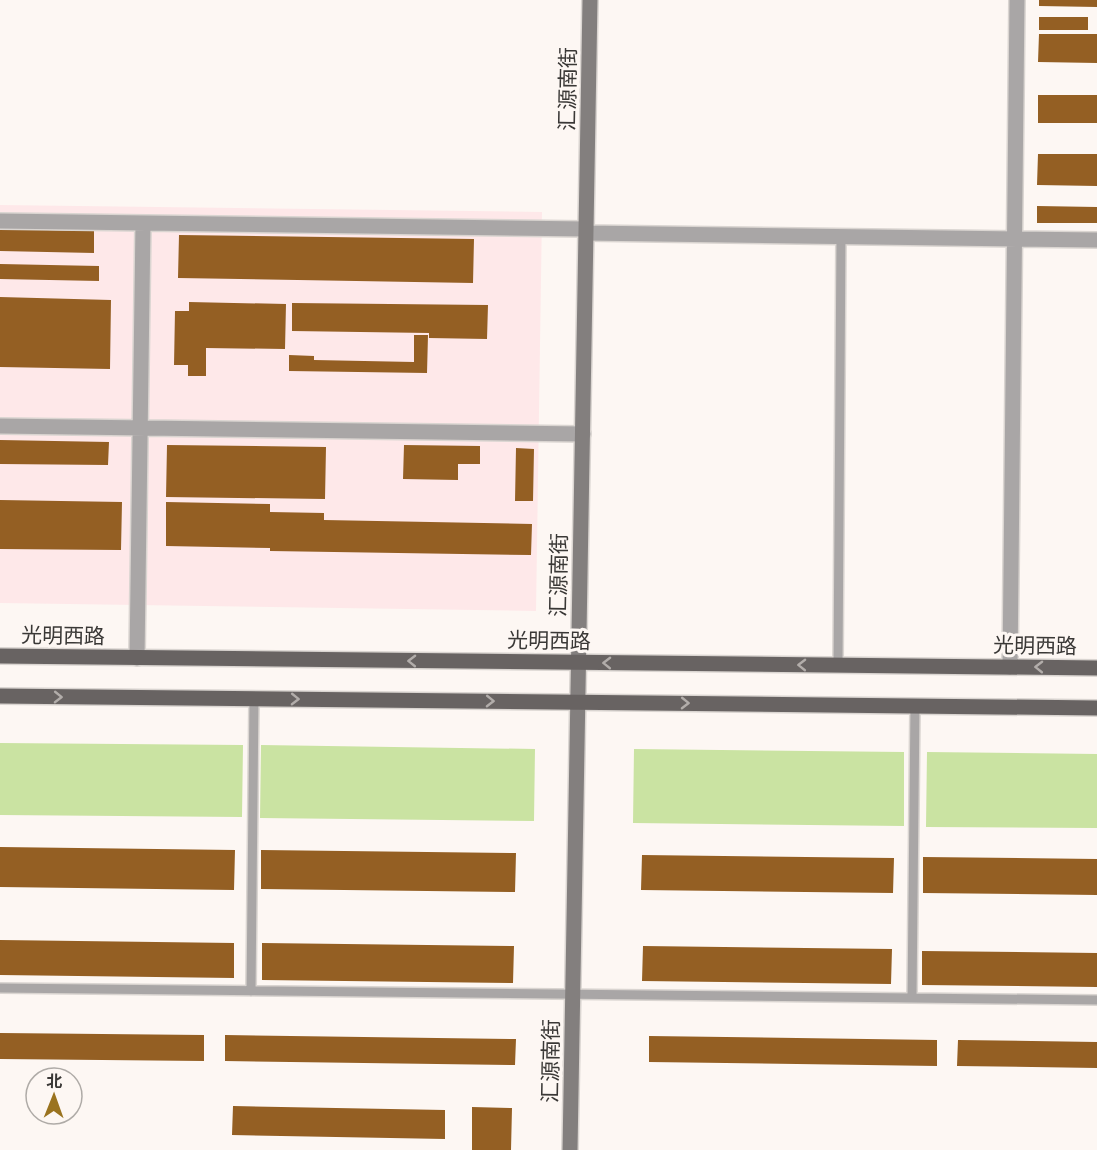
<svg xmlns="http://www.w3.org/2000/svg" width="1097" height="1150" viewBox="0 0 1097 1150" font-family="Poppins,'Noto Sans SC',sans-serif">
	<style>
		.commercial { fill: #fee8e9 }
		.green { fill: #cae3a2 }
		.building { fill: #945f23 }
		.lines { fill: none; stroke-linecap: round; stroke-linejoin: round }
		.lane-casing { stroke: #dad5d1; stroke-width: 12 }
		.street-casing { stroke: #dad5d1; stroke-width: 18 }
		.secondary-casing { stroke: #dad5d1; stroke-width: 18 }
		.primary-casing { stroke: #dad5d1; stroke-width: 18 }
		.lane { stroke: #a9a6a6; stroke-width: 9 }
		.street { stroke: #a9a6a6; stroke-width: 15 }
		.secondary { stroke: #837f7e; stroke-width: 15 }
		.primary { stroke: #686362; stroke-width: 15 }
		.oneway { stroke: #b2adaa }
		.labels { text-anchor: middle; stroke-width: 6; stroke-linejoin: round; paint-order: stroke }
		.street-label { font-size: 21px; fill: #3a3836; stroke: #fdf7f3 }
	</style>
	<rect width="100%" height="100%" fill="#fdf7f3"/>
	<path class="commercial" d="M0 205 542 212 536 611 0 603Z"/>
	<path class="green" d="M0 743 243 745 242 817 0 815Z
		M261 745 535 749 534 821 260 818Z
		M634 749 904 752V826L633 823Z
		M927 752 1097 754V828L926 827Z"/>
	<path class="building" d="M1039 0H1097V7L1039 6Z
		M1039 17H1088V30H1039Z
		M1039 34H1097V63L1038 62Z
		M1038 95H1097V123H1038Z
		M1038 154H1097V186L1037 185Z
		M1037 206 1097 207V223H1037Z
		M0 229 94 231V253L0 251Z
		M179 235 474 239 473 283 178 278Z
		M0 264 99 266V281L0 279Z
		M0 297 111 300 110 369 0 367Z
		M189 302 286 304 285 349 206 348V376H188V365H174L175 311H189Z
		M292 303 488 305 487 339 429 338V333L292 331Z
		M414 335H428L427 373 289 371V355L314 356V360L414 362Z
		M0 440 109 442 108 465 0 464Z
		M167 445 326 447 325 499 166 497Z
		M404 445 480 446V464H458V480L403 479Z
		M516 448 534 449 533 501H515Z
		M0 500 122 502 121 550 0 549Z
		M166 502 270 504V512L324 513V520L532 524 531 555 270 551V548L166 546Z
		M0 847 235 850 234 890 0 887Z
		M261 850 516 853 515 892 261 889Z
		M642 855 894 858 893 893 641 890Z
		M923 857 1097 859V895L923 893Z
		M0 940 234 943V978L0 975Z
		M262 943 514 946 513 983 262 980Z
		M643 946 892 949 891 984 642 981Z
		M922 951 1097 953V987L922 985Z
		M0 1033 204 1035V1061L0 1059Z
		M225 1035 516 1039 515 1065 225 1061Z
		M649 1036 937 1040V1066L649 1062Z
		M958 1040 1097 1042V1068L957 1066Z
		M233 1106 445 1110V1139L232 1135Z
		M472 1107 512 1108 511 1150H472Z"/>
	<g class="lines">
		<g class="lane-casing">
			<path id="lane" d="M838 665 841 237
				M0 988 1097 1000
				M251 991 254 699
				M912 998 915 706"/>
		</g>
		<g class="street-casing">
			<path id="street" d="M0 221 586 229
				M586 233 1097 240
				M0 426 583 434
				M137 658 143 223
				M1010 667 1017 0"/>
		</g>
		<g class="secondary-casing">
			<path id="secondary" d="M570 1150 590 0"/>
		</g>
		<g class="primary-casing">
			<path id="primary" d="M0 656 1097 668
				M0 696 1097 708"/>
		</g>
		<use href="#lane" class="lane"/>
		<use href="#street" class="street"/>
		<use href="#secondary" class="secondary"/>
		<use href="#primary" class="primary"/>
	</g>
	<defs><path id="oneway-chevron" d="M-2-3.5L2.5 0L-2 3.5" fill="none" stroke-width="1.6" stroke-linecap="round" stroke-linejoin="round" transform="scale(1.5)"/></defs>
	<g class="oneway">
		<use href="#oneway-chevron" transform="translate(412 661) rotate(-179)"/>
		<use href="#oneway-chevron" transform="translate(607 663) rotate(-179)"/>
		<use href="#oneway-chevron" transform="translate(802 665) rotate(-179)"/>
		<use href="#oneway-chevron" transform="translate(1039 667) rotate(-179)"/>
		<use href="#oneway-chevron" transform="translate(58 697) rotate(1)"/>
		<use href="#oneway-chevron" transform="translate(295 699) rotate(1)"/>
		<use href="#oneway-chevron" transform="translate(490 701) rotate(1)"/>
		<use href="#oneway-chevron" transform="translate(685 703) rotate(1)"/>
	</g>
	<g class="labels">
		<g class="street-label">
			<text transform="translate(568 89) rotate(-89)" y="7">汇源南街</text>
			<text transform="translate(559 575) rotate(-89)" y="7">汇源南街</text>
			<text transform="translate(63 636) rotate(1)" y="7">光明西路</text>
			<text transform="translate(549 641) rotate(1)" y="7">光明西路</text>
			<text transform="translate(1035 646) rotate(1)" y="7">光明西路</text>
			<text transform="translate(551 1061) rotate(-89)" y="7">汇源南街</text>
		</g>
	</g>
	<g transform="translate(54 1096) rotate(1)"><circle r="28" fill="#fdf7f3" stroke="#afaba7" stroke-width="1.5"/>
	<path d="M0-4.5L10 22L0 15L-10 22Z" fill="#9a731f"/>
	<text y="-9" font-size="16" font-weight="bold" text-anchor="middle" fill="#3a3836">北</text>
	</g>
</svg>
